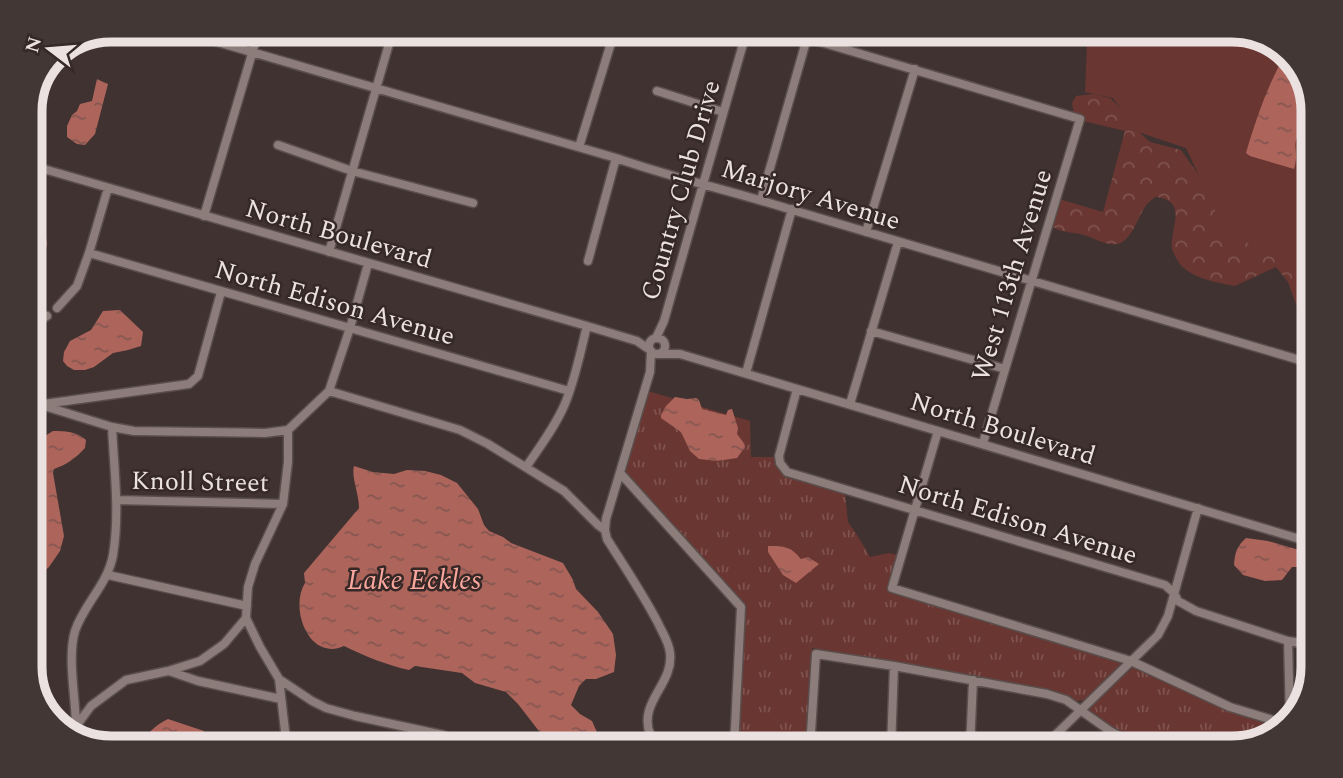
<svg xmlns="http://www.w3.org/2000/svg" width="1343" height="778" viewBox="0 0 1343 778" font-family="Spectral,serif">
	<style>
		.grass { fill: url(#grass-tufts) }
		.forest { fill: url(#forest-crowns) }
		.park { fill: #693631 }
		.water { fill: url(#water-ripples) }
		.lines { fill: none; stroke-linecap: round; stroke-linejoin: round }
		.minor-casing { stroke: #594e4c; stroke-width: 11 }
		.minor { stroke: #8c7c7a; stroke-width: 8 }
		.labels { text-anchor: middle; stroke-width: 5; stroke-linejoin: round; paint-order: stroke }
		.street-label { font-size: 26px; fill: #eae1e0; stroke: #352826 }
		.water-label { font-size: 28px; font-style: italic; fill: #fba79d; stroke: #352826 }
		.rim { fill: none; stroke: #eae1e0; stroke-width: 9 }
	</style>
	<defs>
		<pattern id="grass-tufts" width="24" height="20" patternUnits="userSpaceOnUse" patternTransform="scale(1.75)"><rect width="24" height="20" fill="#693631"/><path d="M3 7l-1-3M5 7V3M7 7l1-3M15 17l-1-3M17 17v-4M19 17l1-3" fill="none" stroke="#7f534f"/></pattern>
		<pattern id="forest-crowns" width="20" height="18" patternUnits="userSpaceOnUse" patternTransform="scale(1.75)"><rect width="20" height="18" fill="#693631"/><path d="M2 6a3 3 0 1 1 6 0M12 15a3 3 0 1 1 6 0" fill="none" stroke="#7f534f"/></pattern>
		<pattern id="water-ripples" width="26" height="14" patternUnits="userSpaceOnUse" patternTransform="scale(1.75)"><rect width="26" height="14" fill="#ad645b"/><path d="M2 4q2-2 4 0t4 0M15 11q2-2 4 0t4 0" fill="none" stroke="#845751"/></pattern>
	</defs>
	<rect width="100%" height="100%" fill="#403230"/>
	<path class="grass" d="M648 391 750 421 751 457H775L779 467 845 492 848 522 859 538 870 557 889 553 898 555 892 591 896 594 1118 660 1122 662 1123 665 1087 700 1076 701 1049 692 812 648 808 748H737L744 614 624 472Z
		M1134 667H1139L1283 727C1279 731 1275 736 1271 738 1237 753 1169 753 1135 741 1118 734 1104 722 1089 712V706L1092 703Z"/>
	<path class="forest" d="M928 30H975L981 37 977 43 962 40 947 41Z
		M1094 94 1110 98 1125 112 1136 129 1150 142 1181 150 1206 185 1220 209 1223 228 1237 236 1302 258 1311 277 1313 279V320H1310L1297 307 1288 282 1276 267 1235 286C1219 283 1196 279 1184 268 1179 264 1174 255 1172 249 1169 230 1190 200 1155 197 1154 198 1148 203 1147 204 1139 214 1131 243 1117 244 1106 246 1094 238 1084 235 1073 232 1062 233 1051 226L1059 199 1103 212 1125 131 1083 121 1074 114 1072 103 1076 96Z"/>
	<path class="park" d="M1039 30H1232L1272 41 1300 66 1313 106V274L1225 232 1186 148 1138 132 1113 98 1085 92 1087 43Z"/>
	<path class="water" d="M1286 53 1300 66 1313 106V123H1308C1286 147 1301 145 1294 169L1250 156 1246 153C1256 119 1268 84 1286 53Z
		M97 79 108 84 95 134 85 145 77 144 67 137V126L72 115 77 111 80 104 92 101Z
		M30 179 38 188 47 244 41 266 30 278Z
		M120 310 143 332 141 346 128 350 113 353 94 367 85 370H74L67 366 63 361 64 352 70 341 91 330 103 311Z
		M675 397 687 399 696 398 699 400 702 409 726 415 728 410 732 409 738 428 737 434 743 442 745 447 737 458 717 461 699 459 690 451 681 432 661 418V415L666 406Z
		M53 431C65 431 76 431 86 440L85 448C76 458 66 465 54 469L53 473 64 536 60 551 49 567 31 583 30 588V445Z
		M354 466 373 472 394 474 407 470 425 471 441 475 457 483 478 509 484 525 489 531 503 537 511 543 563 563 573 580 576 589 598 612 613 634 616 655 614 672 596 679H586L579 686 571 705 580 714 592 721 604 748H552L518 704 506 692 475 683 462 673 415 666 409 670C386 665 365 656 344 646 309 662 289 608 305 583L304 573 359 508C359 494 351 477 354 466Z
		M1246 538 1268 541 1313 554V567H1292L1282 580 1265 581 1243 575 1234 565C1235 552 1237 546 1246 538Z
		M768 546C785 546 790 546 801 559L808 557 819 564 796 583 783 575 768 552Z
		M168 719 204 731 207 738 220 748H138C145 735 155 725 168 719Z"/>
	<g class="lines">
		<g class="minor-casing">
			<path id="minor" d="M176 30 616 158C673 178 732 191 789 209 963 262 1138 313 1313 364
				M780 30 1080 119 983 443
				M657 91 723 112
				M278 145 352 171 473 203
				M579 147 615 30
				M30 165 587 326 637 341 650 350
				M761 200 807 38
				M204 216 259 30
				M866 232 915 69
				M329 252 393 30
				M89 253 569 391
				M588 261 616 158
				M57 308 77 286 89 253 108 188
				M30 327 47 316
				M871 331 1005 369
				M649 346a8 8 0 1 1 16 0a8 8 0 1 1-16 0Z
				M656 338 664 321 747 30
				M661 354H680L1313 543
				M746 373 792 209
				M797 389 779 456 780 463 787 472 1165 585 1174 593 1178 601 1196 611 1288 641 1313 645
				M329 391 350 328 368 264
				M44 404 189 384 198 376 221 292
				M850 404 898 242
				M30 407 41 405 112 427 134 431 265 433 288 430 329 391 460 430 488 444 564 491 598 525 605 530 607 539C624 566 643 594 658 623 662 632 669 642 670 653 674 684 638 702 650 734 652 739 656 744 658 748
				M288 430V462L283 504 255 564 248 587 246 618 260 647 279 679 312 701 326 708 355 716 443 735 472 748
				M938 431 892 588 1131 661 1230 707 1286 724
				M526 467C540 447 554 428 564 406 575 381 580 353 587 326
				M621 474 741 607 734 748
				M116 500 283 504
				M605 530 606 519 650 372 651 351
				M108 575 247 606
				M1288 641 1290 720
				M169 671 198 681 281 699
				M279 679 287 748
				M77 725 91 706 126 680 168 671 200 661 224 644 246 618
				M73 738 76 727C76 699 67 658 75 631 84 604 108 584 113 555 120 513 114 469 112 427
				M810 748 816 654 894 666 1047 694 1066 700 1110 731 1132 743 1157 748
				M891 748 894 666
				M970 748 973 680
				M1042 748 1158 635 1168 616 1198 508"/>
		</g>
		<use href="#minor" class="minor"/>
	</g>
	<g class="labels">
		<g class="street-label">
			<text transform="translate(680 190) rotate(-74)" y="9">Country Club Drive</text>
			<text transform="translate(811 194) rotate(17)" y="9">Marjory Avenue</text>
			<text transform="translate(339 233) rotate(16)" y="9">North Boulevard</text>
			<text transform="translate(1011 275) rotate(-73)" y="9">West 113th Avenue</text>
			<text transform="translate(335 302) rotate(16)" y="9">North Edison Avenue</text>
			<text transform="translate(1003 428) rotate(17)" y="9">North Boulevard</text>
			<text transform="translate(200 481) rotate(1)" y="9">Knoll Street</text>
			<text transform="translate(1018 519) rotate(17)" y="9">North Edison Avenue</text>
		</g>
		<g class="water-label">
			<text x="414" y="589">Lake Eckles</text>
		</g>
	</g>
	<path d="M0 0H1343V778H0ZM111 42H1232A69 69 0 0 1 1301 111V667A69 69 0 0 1 1232 736H111A69 69 0 0 1 42 667V111A69 69 0 0 1 111 42Z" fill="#433735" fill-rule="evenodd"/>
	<path class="rim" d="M111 42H1232A69 69 0 0 1 1301 111V667A69 69 0 0 1 1232 736H111A69 69 0 0 1 42 667V111A69 69 0 0 1 111 42Z"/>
	<g transform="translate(49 49) rotate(286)" stroke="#352826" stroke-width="5" paint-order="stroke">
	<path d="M0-5L12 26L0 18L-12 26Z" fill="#eae1e0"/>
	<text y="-10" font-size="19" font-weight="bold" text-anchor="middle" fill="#eae1e0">N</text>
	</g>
</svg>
